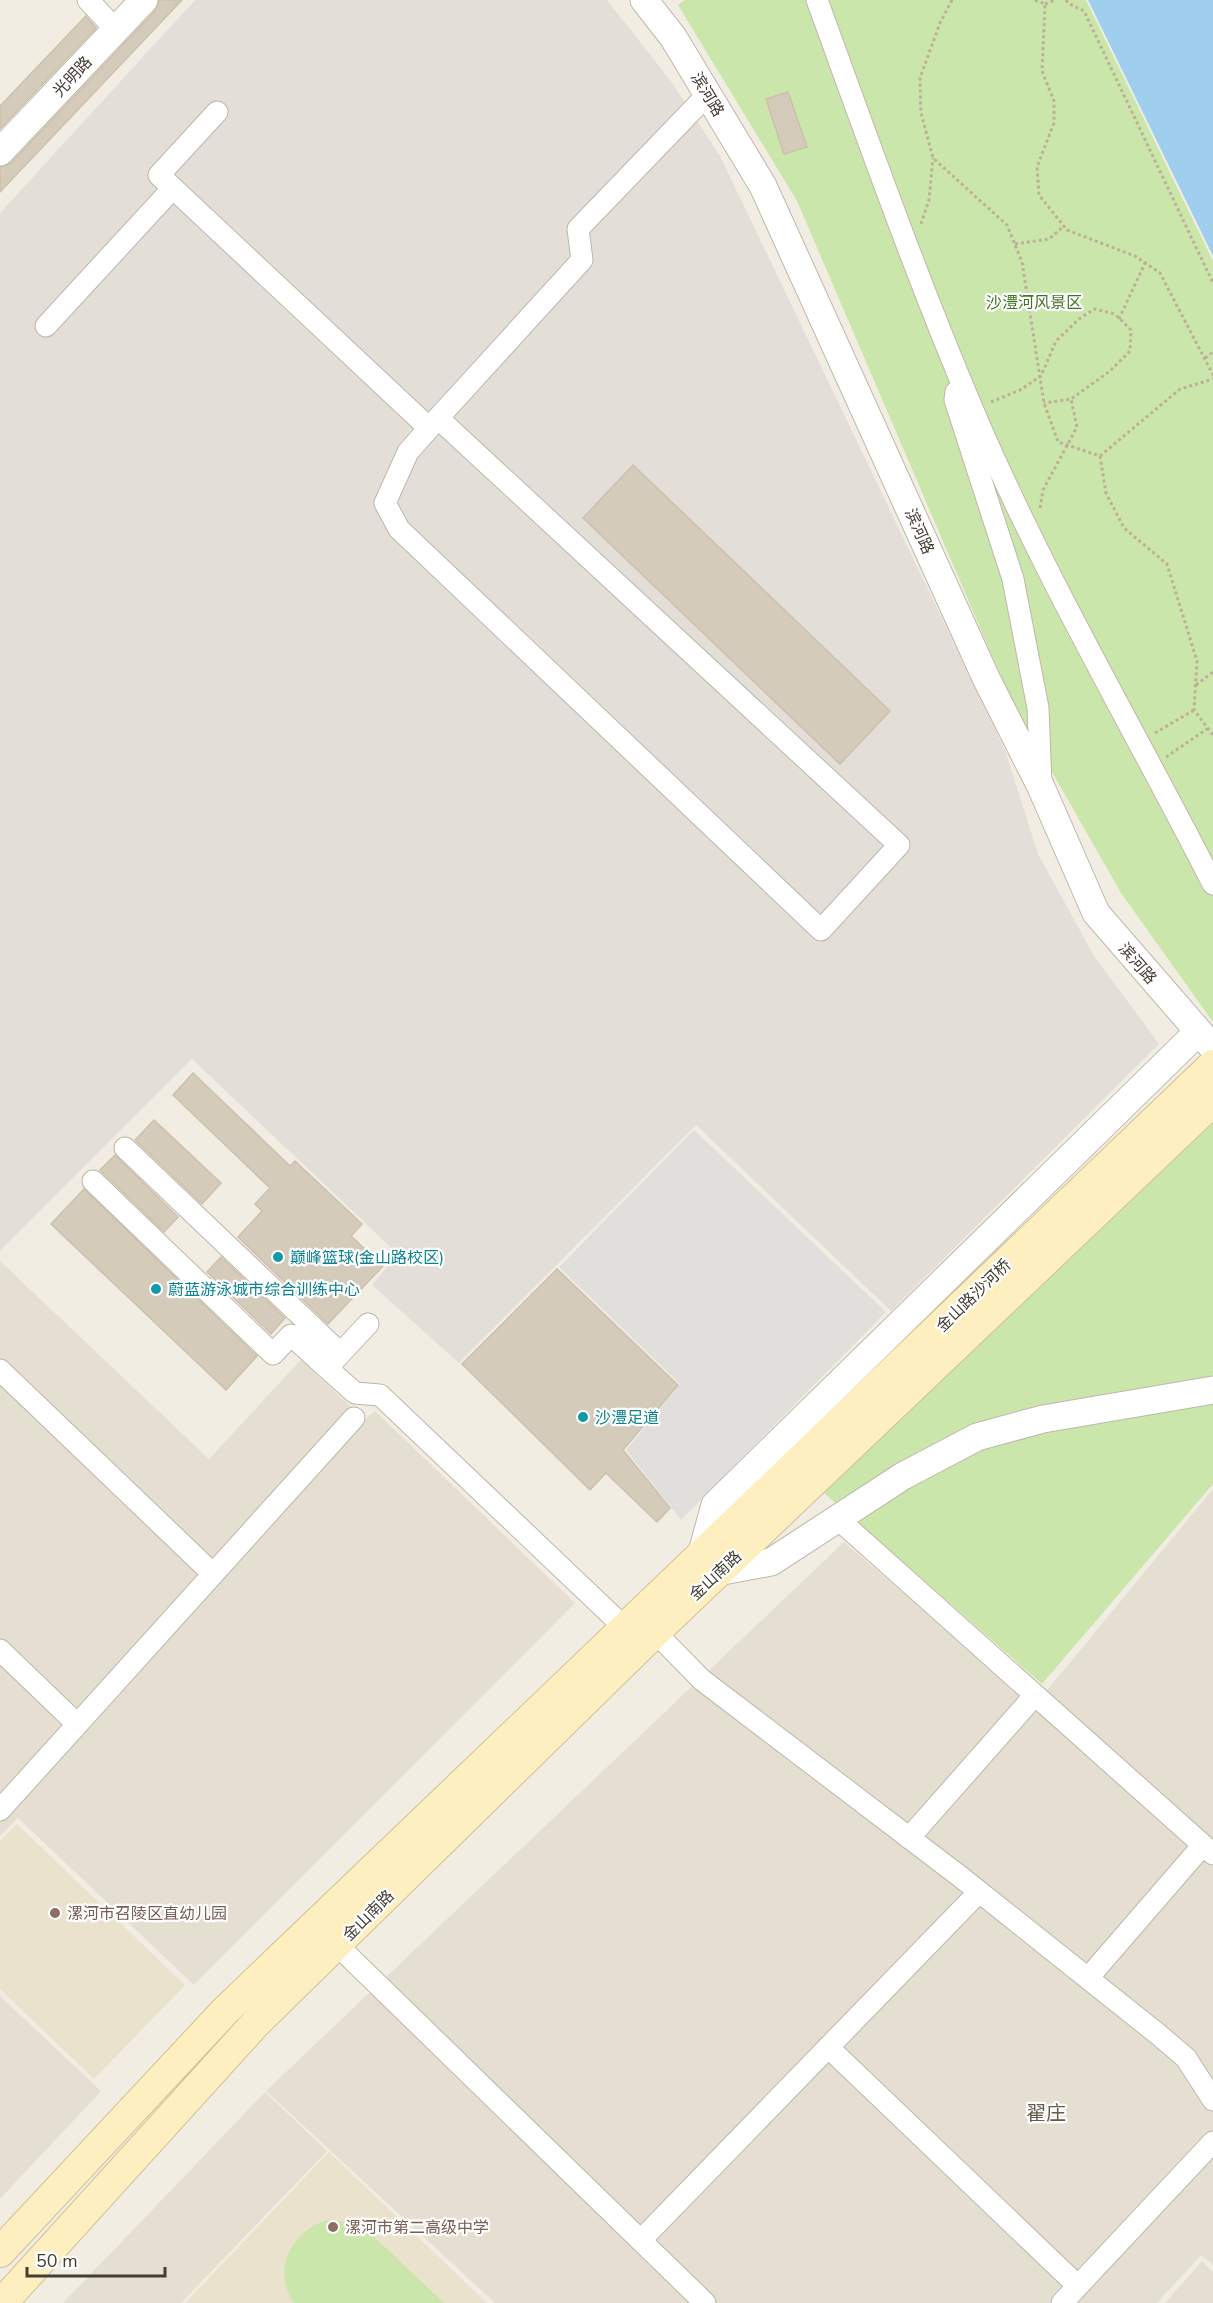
<svg xmlns="http://www.w3.org/2000/svg" width="1213" height="2303" viewBox="0 0 1213 2303" font-family="'Nunito Sans','Noto Sans SC',sans-serif">
	<style>
		.residential { fill: #e5dfd1 }
		.industrial { fill: #e3ded8 }
		.education { fill: #eae2cd }
		.green { fill: #cbe6ab }
		.parking { fill: #e1dfdb }
		.water { fill: #9fceee }
		.building { fill: #d5cbbb; stroke: #cdc0ac; stroke-width: 1.5 }
		.lines { fill: none; stroke-linecap: round; stroke-linejoin: round }
		.minor-casing { stroke: #bfb7a9; stroke-width: 23 }
		.tertiary-casing { stroke: #bfb7a9; stroke-width: 29 }
		.secondary-casing { stroke: #d1c193; stroke-width: 32 }
		.path { stroke: #beb097; stroke-width: 3; stroke-dasharray: 3 3; stroke-linecap: butt }
		.minor { stroke: #fff; stroke-width: 21 }
		.tertiary { stroke: #fff; stroke-width: 27 }
		.secondary { stroke: #feefc0; stroke-width: 30 }
		.culture-dot { fill: #0f9aa8; stroke: #fff; stroke-width: 2 }
		.education-dot { fill: #8d6e63; stroke: #fff; stroke-width: 2 }
		.labels { text-anchor: middle; stroke-width: 4.5; stroke-linejoin: round; paint-order: stroke }
		.street-label { font-size: 16px; fill: #433d33; stroke: #fff }
		.park-label { font-size: 16px; fill: #447328; stroke: #fff }
		.culture-label { font-size: 16px; fill: #0d838f; stroke: #fff; text-anchor: start }
		.education-label { font-size: 16px; fill: #785e54; stroke: #fff; text-anchor: start }
		.quarter-label { font-size: 20px; fill: #655b4b; stroke: #fff }
	</style>
	<rect width="100%" height="100%" fill="#f1ede3"/>
	<path class="residential" d="M0 1261 209 1459 301 1360 365 1420 375 1411 575 1603 194 1985 18 1818 0 1836Z
		M1213 1489V2265L1201 2255 1157 2303H495L266 2091 844 1542 1034 1706Z
		M0 1996 101 2091 0 2199Z
		M265 2092 327 2151 181 2303H63Z
		M1202 2261 1213 2272V2303H1165Z"/>
	<path class="industrial" d="M195 0H607L670 80 720 156 1005 750 1038 854 1094 956 1159 1044 891 1311 696 1125 459 1363 372 1285 398 1254 192 1059 0 1251V213Z"/>
	<path class="education" d="M17 1824 185 1985 94 2079 0 1989V1841Z
		M329 2152 487 2303H185Z"/>
	<path class="green" d="M685 0H1086L1213 261V1022L1121 893 1011 700 797 201 678 5Z
		M1213 1121V1484L1042 1684 824 1493Z
		M328 2220 346 2222 367 2230 444 2303H294C271 2271 292 2229 328 2220Z"/>
	<path class="parking" d="M694 1130 886 1312 681 1520 626 1450 680 1384 559 1267Z"/>
	<path class="water" d="M1088 0H1213V256Z"/>
	<path class="building" d="M159 0H182L0 192V167L11 163 155 11Z
		M86 16 96 28 0 129V106Z
		M788 92 807 147 784 154 766 99Z
		M633 465 890 711 840 764 583 518Z
		M193 1073 290 1166 295 1161 362 1224 351 1236 383 1266 328 1324 238 1237 262 1211 255 1204 270 1188 173 1095Z
		M154 1120 221 1183 202 1204 135 1140Z
		M115 1155 178 1217 164 1232 100 1170Z
		M84 1189 257 1356 226 1390 51 1224Z
		M221 1257 285 1318 271 1334 207 1272Z
		M557 1269 678 1385 623 1450 670 1508 657 1522 606 1473 590 1490 462 1364Z"/>
	<g class="lines">
		<g class="minor-casing">
			<path id="minor" d="M88 0 116 30
				M817 0C867 137 916 276 973 410 1042 573 1133 727 1213 884
				M217 112 159 175 429 428
				M46 326 173 188 164 180
				M956 392 955 400 1013 579 1038 708 1041 784
				M438 418 899 845 821 930 399 529 385 503 408 452 438 418 582 260 578 229 708 94
				M125 1148 340 1353
				M93 1181 273 1354 291 1335 327 1368
				M368 1324 327 1368 355 1393 380 1395 625 1628
				M0 1370 212 1573
				M838 1519 1213 1854
				M655 1632 702 1680 962 1878 1159 2035 1186 2058 1213 2100
				M0 1650 77 1724
				M0 1810 354 1418
				M909 1838 1035 1695
				M337 1945 705 2303
				M1088 1978 1203 1845
				M828 2047 1078 2286
				M641 2240 979 1892
				M1062 2303 1213 2142"/>
		</g>
		<g class="tertiary-casing">
			<path id="tertiary" d="M644 0 673 37 763 186 986 678 1041 787 1096 913 1213 1048
				M0 152 144 0
				M1198 1032 715 1505 701 1556 717 1572 771 1562 903 1476 977 1437 1043 1419 1213 1390"/>
		</g>
		<g class="secondary-casing">
			<path id="secondary" d="M0 2252 225 2011 1213 1065
				M2 2303 255 2024 655 1632 1213 1101"/>
		</g>
		<path class="path" d="M952 0 940 23 920 78 921 113 933 158 1007 225 1022 262 1044 403 1058 442 1100 456 1106 493 1124 528 1167 564 1197 661 1194 710 1213 735
			M1035 0 1045 4 1042 71 1054 101V123L1037 167 1039 195 1067 230 1135 256 1160 273 1213 375
			M1066 0 1068 3 1084 11 1213 283
			M1045 4 1055 0
			M921 224 929 200 933 158
			M1015 244 1049 239 1064 226
			M1119 319 1145 263
			M1205 358 1213 352
			M991 402 1020 390 1041 376 1056 341 1079 319 1094 309 1115 314 1131 330 1130 351 1110 371 1071 399 1044 403
			M1100 456 1180 389 1213 379
			M1040 508 1043 490 1077 427 1071 399
			M1196 685 1213 672
			M1155 733 1194 710
			M1166 757 1207 729"/>
		<use href="#minor" class="minor"/>
		<use href="#tertiary" class="tertiary"/>
		<use href="#secondary" class="secondary"/>
	</g>
	<g class="culture-dot">
		<circle cx="278" cy="1257" r="6"/>
		<circle cx="156" cy="1289" r="6"/>
		<circle cx="583" cy="1417" r="6"/>
	</g>
	<g class="education-dot">
		<circle cx="55" cy="1913" r="6"/>
		<circle cx="333" cy="2227" r="6"/>
	</g>
	<g class="labels">
		<g class="street-label">
			<text transform="translate(72 76) rotate(-47)" y="6">光明路</text>
			<text transform="translate(708 94) rotate(59)" y="6">滨河路</text>
			<text transform="translate(920 531) rotate(66)" y="6">滨河路</text>
			<text transform="translate(1138 963) rotate(49)" y="6">滨河路</text>
			<text transform="translate(973 1295) rotate(-44)" y="6">金山路沙河桥</text>
			<text transform="translate(715 1575) rotate(-43)" y="6">金山南路</text>
			<text transform="translate(368 1915) rotate(-45)" y="6">金山南路</text>
		</g>
		<g class="park-label">
			<text x="1034" y="308">沙澧河风景区</text>
		</g>
		<g class="culture-label">
			<text x="290" y="1263">巅峰篮球(金山路校区)</text>
			<text x="168" y="1295">蔚蓝游泳城市综合训练中心</text>
			<text x="595" y="1423">沙澧足道</text>
		</g>
		<g class="education-label">
			<text x="67" y="1919">漯河市召陵区直幼儿园</text>
			<text x="345" y="2233">漯河市第二高级中学</text>
		</g>
		<g class="quarter-label">
			<text x="1046" y="2120">翟庄</text>
		</g>
	</g>
	<path d="M27 2267v9h138v-9" fill="none" stroke="#433d33" stroke-width="3"/>
	<text x="36" y="2267" font-size="18" fill="#433d33" stroke="#ffffff" stroke-width="4.5" paint-order="stroke">50 m</text>
</svg>
